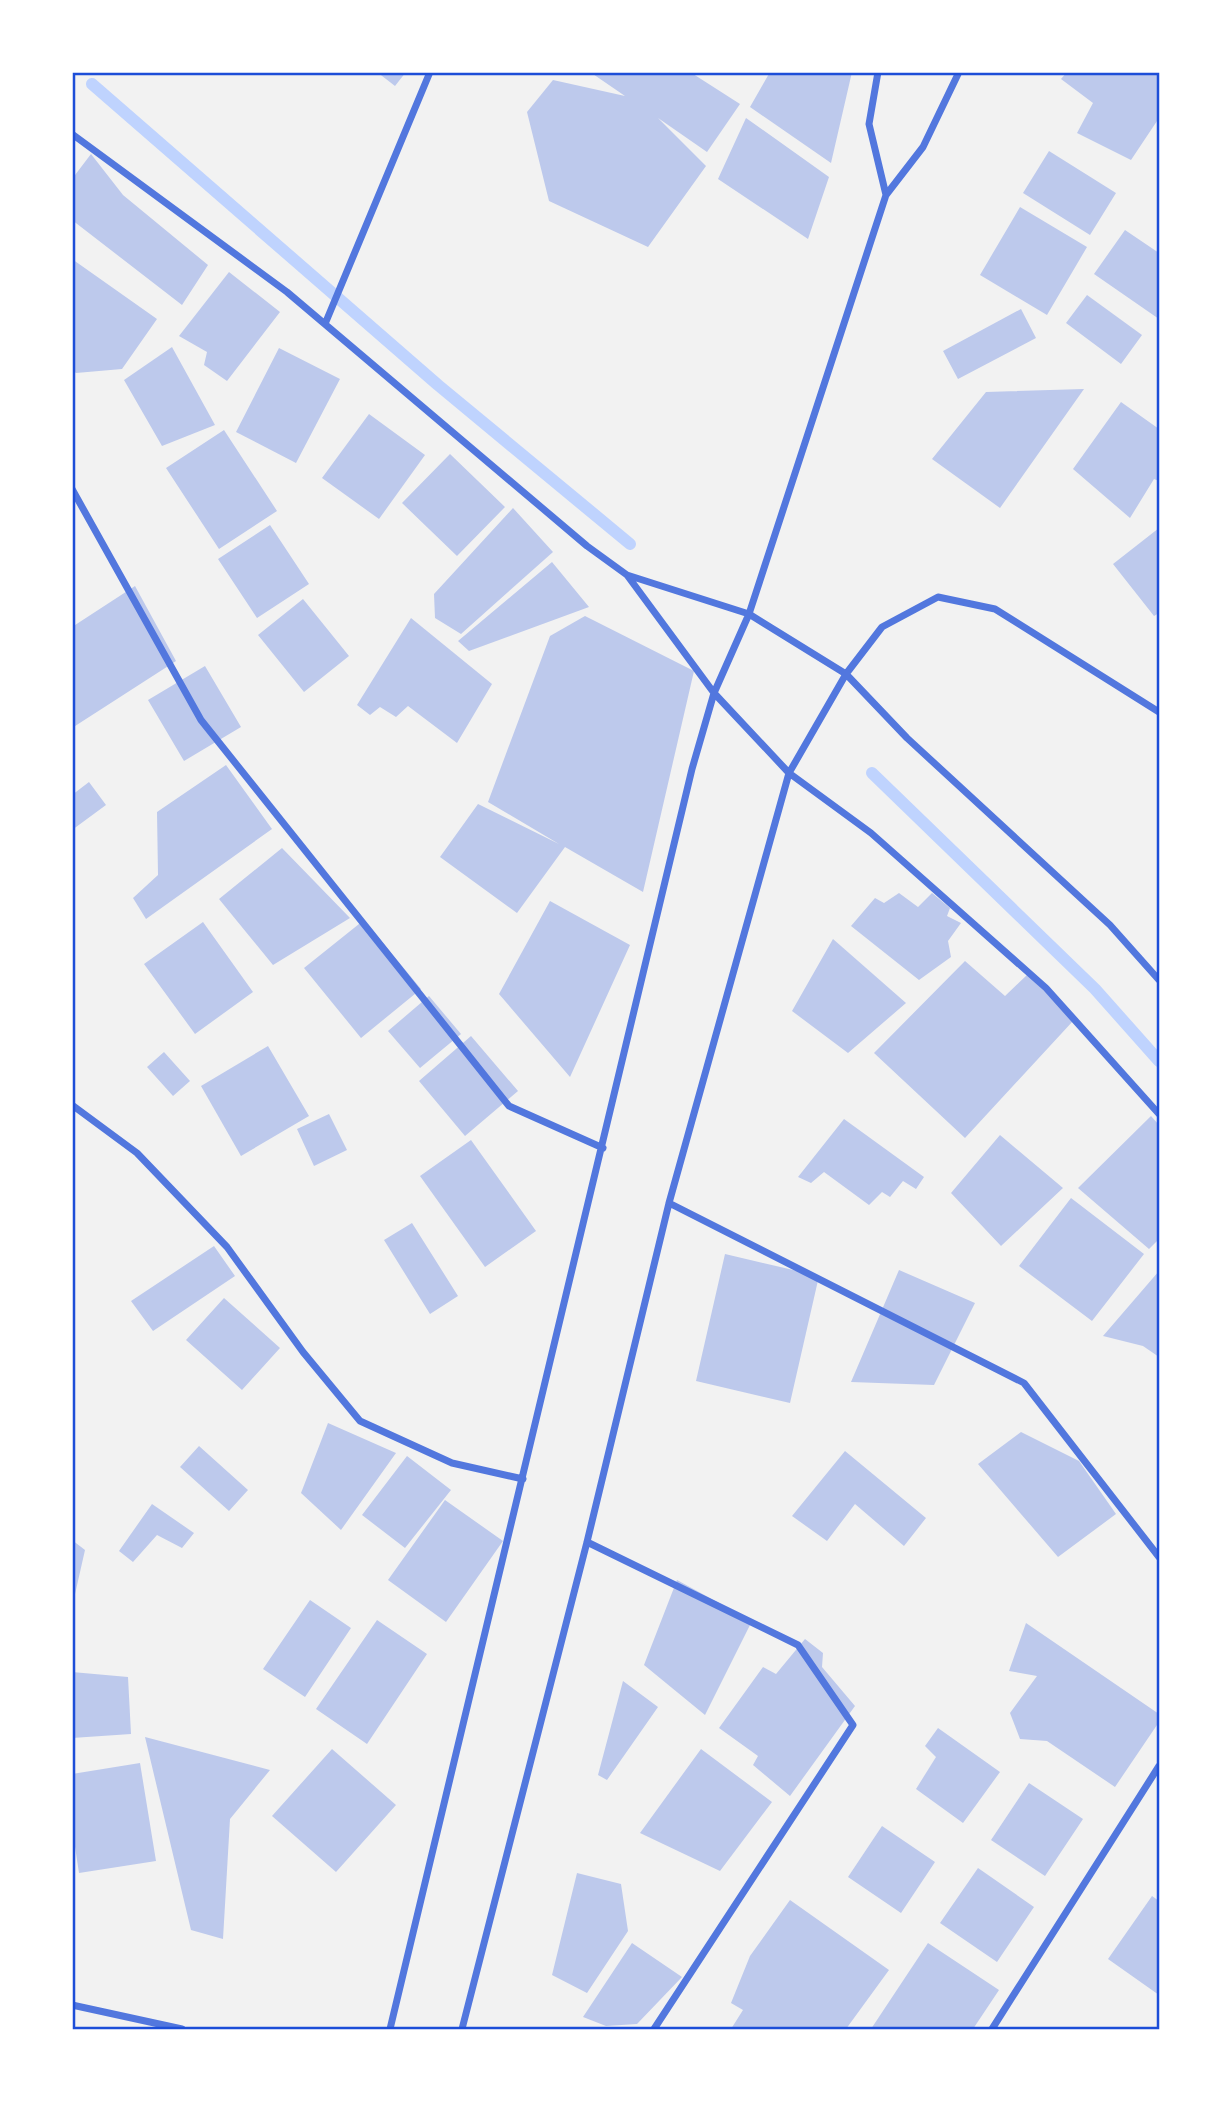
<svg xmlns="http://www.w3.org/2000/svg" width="1231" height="2101" viewBox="0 0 1231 2101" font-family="'PT Sans',sans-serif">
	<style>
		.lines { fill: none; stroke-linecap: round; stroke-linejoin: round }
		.stream { stroke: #bfd3fe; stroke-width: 12 }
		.building { fill: #bdc9ec }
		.minor { stroke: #5277de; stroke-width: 7 }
		.neatline { fill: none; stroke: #1d4ed8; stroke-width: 2.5 }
	</style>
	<rect width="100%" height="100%" fill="#f2f2f2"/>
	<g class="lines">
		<path class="stream" d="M92 84 438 385 630 544
			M872 773 1095 989 1159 1061"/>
	</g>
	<path class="building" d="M377 72H406L395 86Z
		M590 72H690L740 104 707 152 658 118 706 166 648 247 549 201 527 112 553 80 625 96Z
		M770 72H852L831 163 750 107Z
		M1067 72H1159V118L1131 160 1077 133 1093 103 1061 79Z
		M746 118 829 177 808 239 718 179Z
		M1049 151 1116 193 1090 235 1023 193Z
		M91 154 123 195 208 265 182 305 72 220V179Z
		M1020 207 1087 247 1047 315 980 275Z
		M1125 230 1159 253V319L1094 274Z
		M72 259 157 319 122 369 76 373 72 370Z
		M229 272 280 312 227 381 204 365 207 352 179 336Z
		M1087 295 1142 335 1121 364 1066 323Z
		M1021 309 1036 338 958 379 943 351Z
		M172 347 215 425 162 446 124 380Z
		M279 348 340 379 296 463 236 432Z
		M1084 389 1000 508 932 459 986 392Z
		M1121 402 1159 429V481L1154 479 1130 518 1073 469Z
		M369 414 425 455 379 519 322 478Z
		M224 430 277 511 219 549 166 468Z
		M450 454 505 507 457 556 402 503Z
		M513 508 553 552 461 634 435 618 434 594Z
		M270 525 309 584 257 618 218 559Z
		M1159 528V613L1154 616 1113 564Z
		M552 562 589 607 469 651 458 641Z
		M135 586 176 661 72 728V627Z
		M303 599 349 656 304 692 258 635Z
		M585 616 694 671 643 892 565 847 517 913 440 857 478 804 559 844 488 802 550 636Z
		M411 618 492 684 457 743 408 706 396 717 380 707 370 715 357 705Z
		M205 666 241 727 184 761 148 700Z
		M226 765 272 829 146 919 133 898 158 875 157 812Z
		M89 782 106 805 72 830V795Z
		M282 848 350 918 273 965 219 899Z
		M899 893 918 907 932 893 950 908 947 916 961 923 948 941 951 957 919 980 851 926 875 898 884 903Z
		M550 901 630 945 570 1077 499 994Z
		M364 920 421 989 361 1038 304 968Z
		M203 922 253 992 195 1034 144 964Z
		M833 939 906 1003 848 1053 792 1011Z
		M965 961 1005 996 1028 974 1073 1021 965 1138 874 1053Z
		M429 996 461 1034 420 1068 388 1031Z
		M471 1036 518 1091 465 1136 419 1081Z
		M268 1046 309 1116 241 1156 201 1086Z
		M164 1052 190 1081 173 1096 147 1067Z
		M329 1114 347 1150 314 1166 297 1129Z
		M1151 1116 1159 1125V1239L1149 1249 1078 1188Z
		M844 1119 924 1177 916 1189 903 1181 890 1197 882 1192 869 1205 824 1172 811 1183 798 1177Z
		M1000 1135 1063 1188 1001 1246 951 1193Z
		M471 1140 536 1231 485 1267 420 1176Z
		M1071 1198 1144 1254 1092 1321 1019 1266Z
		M412 1223 458 1296 430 1314 384 1240Z
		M214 1246 235 1276 153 1331 131 1301Z
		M725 1254 819 1276 790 1403 696 1381Z
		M899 1270 975 1303 934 1385 851 1382Z
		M1159 1271V1357L1143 1346 1103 1336Z
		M224 1298 280 1348 242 1390 186 1340Z
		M328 1423 396 1453 341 1530 301 1493Z
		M1021 1432 1079 1461 1116 1514 1058 1557 978 1464Z
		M199 1446 248 1490 229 1511 180 1467Z
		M845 1451 926 1518 904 1546 855 1504 827 1541 792 1516Z
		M407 1456 451 1490 405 1548 362 1515Z
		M445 1500 503 1541 446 1622 388 1580Z
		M152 1504 194 1533 182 1548 157 1535 133 1562 119 1551Z
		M72 1540 85 1550 73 1603H72Z
		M677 1580 752 1621 705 1715 644 1665Z
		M310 1600 351 1628 305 1697 263 1669Z
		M377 1620 427 1654 367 1744 316 1709Z
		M1026 1623 1159 1714V1722L1115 1787 1047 1741 1020 1739 1010 1713 1037 1676 1009 1671Z
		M805 1639 823 1653 822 1667 855 1706 790 1796 753 1765 758 1756 719 1728 763 1667 776 1674Z
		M72 1672 128 1677 131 1734 72 1738Z
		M623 1681 658 1707 607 1780 598 1775Z
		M938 1728 1000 1772 963 1823 916 1789 936 1757 925 1746Z
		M145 1737 270 1770 230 1819 223 1939 191 1930Z
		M332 1749 396 1805 336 1872 272 1816Z
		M701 1749 772 1802 720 1871 640 1833Z
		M140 1763 156 1861 79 1873 72 1827V1774Z
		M1029 1783 1083 1819 1045 1876 991 1840Z
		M882 1826 935 1862 901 1913 848 1877Z
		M978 1868 1034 1907 997 1962 940 1923Z
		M577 1873 621 1884 628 1931 587 1993 552 1975Z
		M1152 1896 1159 1901V1995L1108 1959Z
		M790 1900 889 1970 846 2029H731L743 2010 731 2003 750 1956Z
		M632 1943 682 1977 637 2024 606 2026 583 2017Z
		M928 1943 999 1990 973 2029H871Z"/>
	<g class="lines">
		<path class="minor" d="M878 72 869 124 886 195
			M72 134 287 292 587 546 627 575 714 693 789 773 871 833 1046 988 1159 1114
			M325 324 430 72
			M72 489 201 720 509 1106 603 1148
			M627 575 749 614 846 674 907 738 1110 925 1159 980
			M72 1105 137 1153 227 1247 303 1352 360 1421 452 1463 523 1479
			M669 1203 1024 1383 1159 1557
			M587 1542 798 1645 853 1725 654 2029
			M72 2005 182 2029
			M390 2029 692 769 714 693 749 614 886 195 923 147 959 72
			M462 2029 587 1542 669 1203 789 773 846 674 882 627 938 597 995 609 1159 712
			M992 2029 1159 1766"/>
	</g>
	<rect width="1231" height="2101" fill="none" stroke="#ffffff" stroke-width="147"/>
	<rect x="74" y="74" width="1084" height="1954" class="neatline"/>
</svg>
